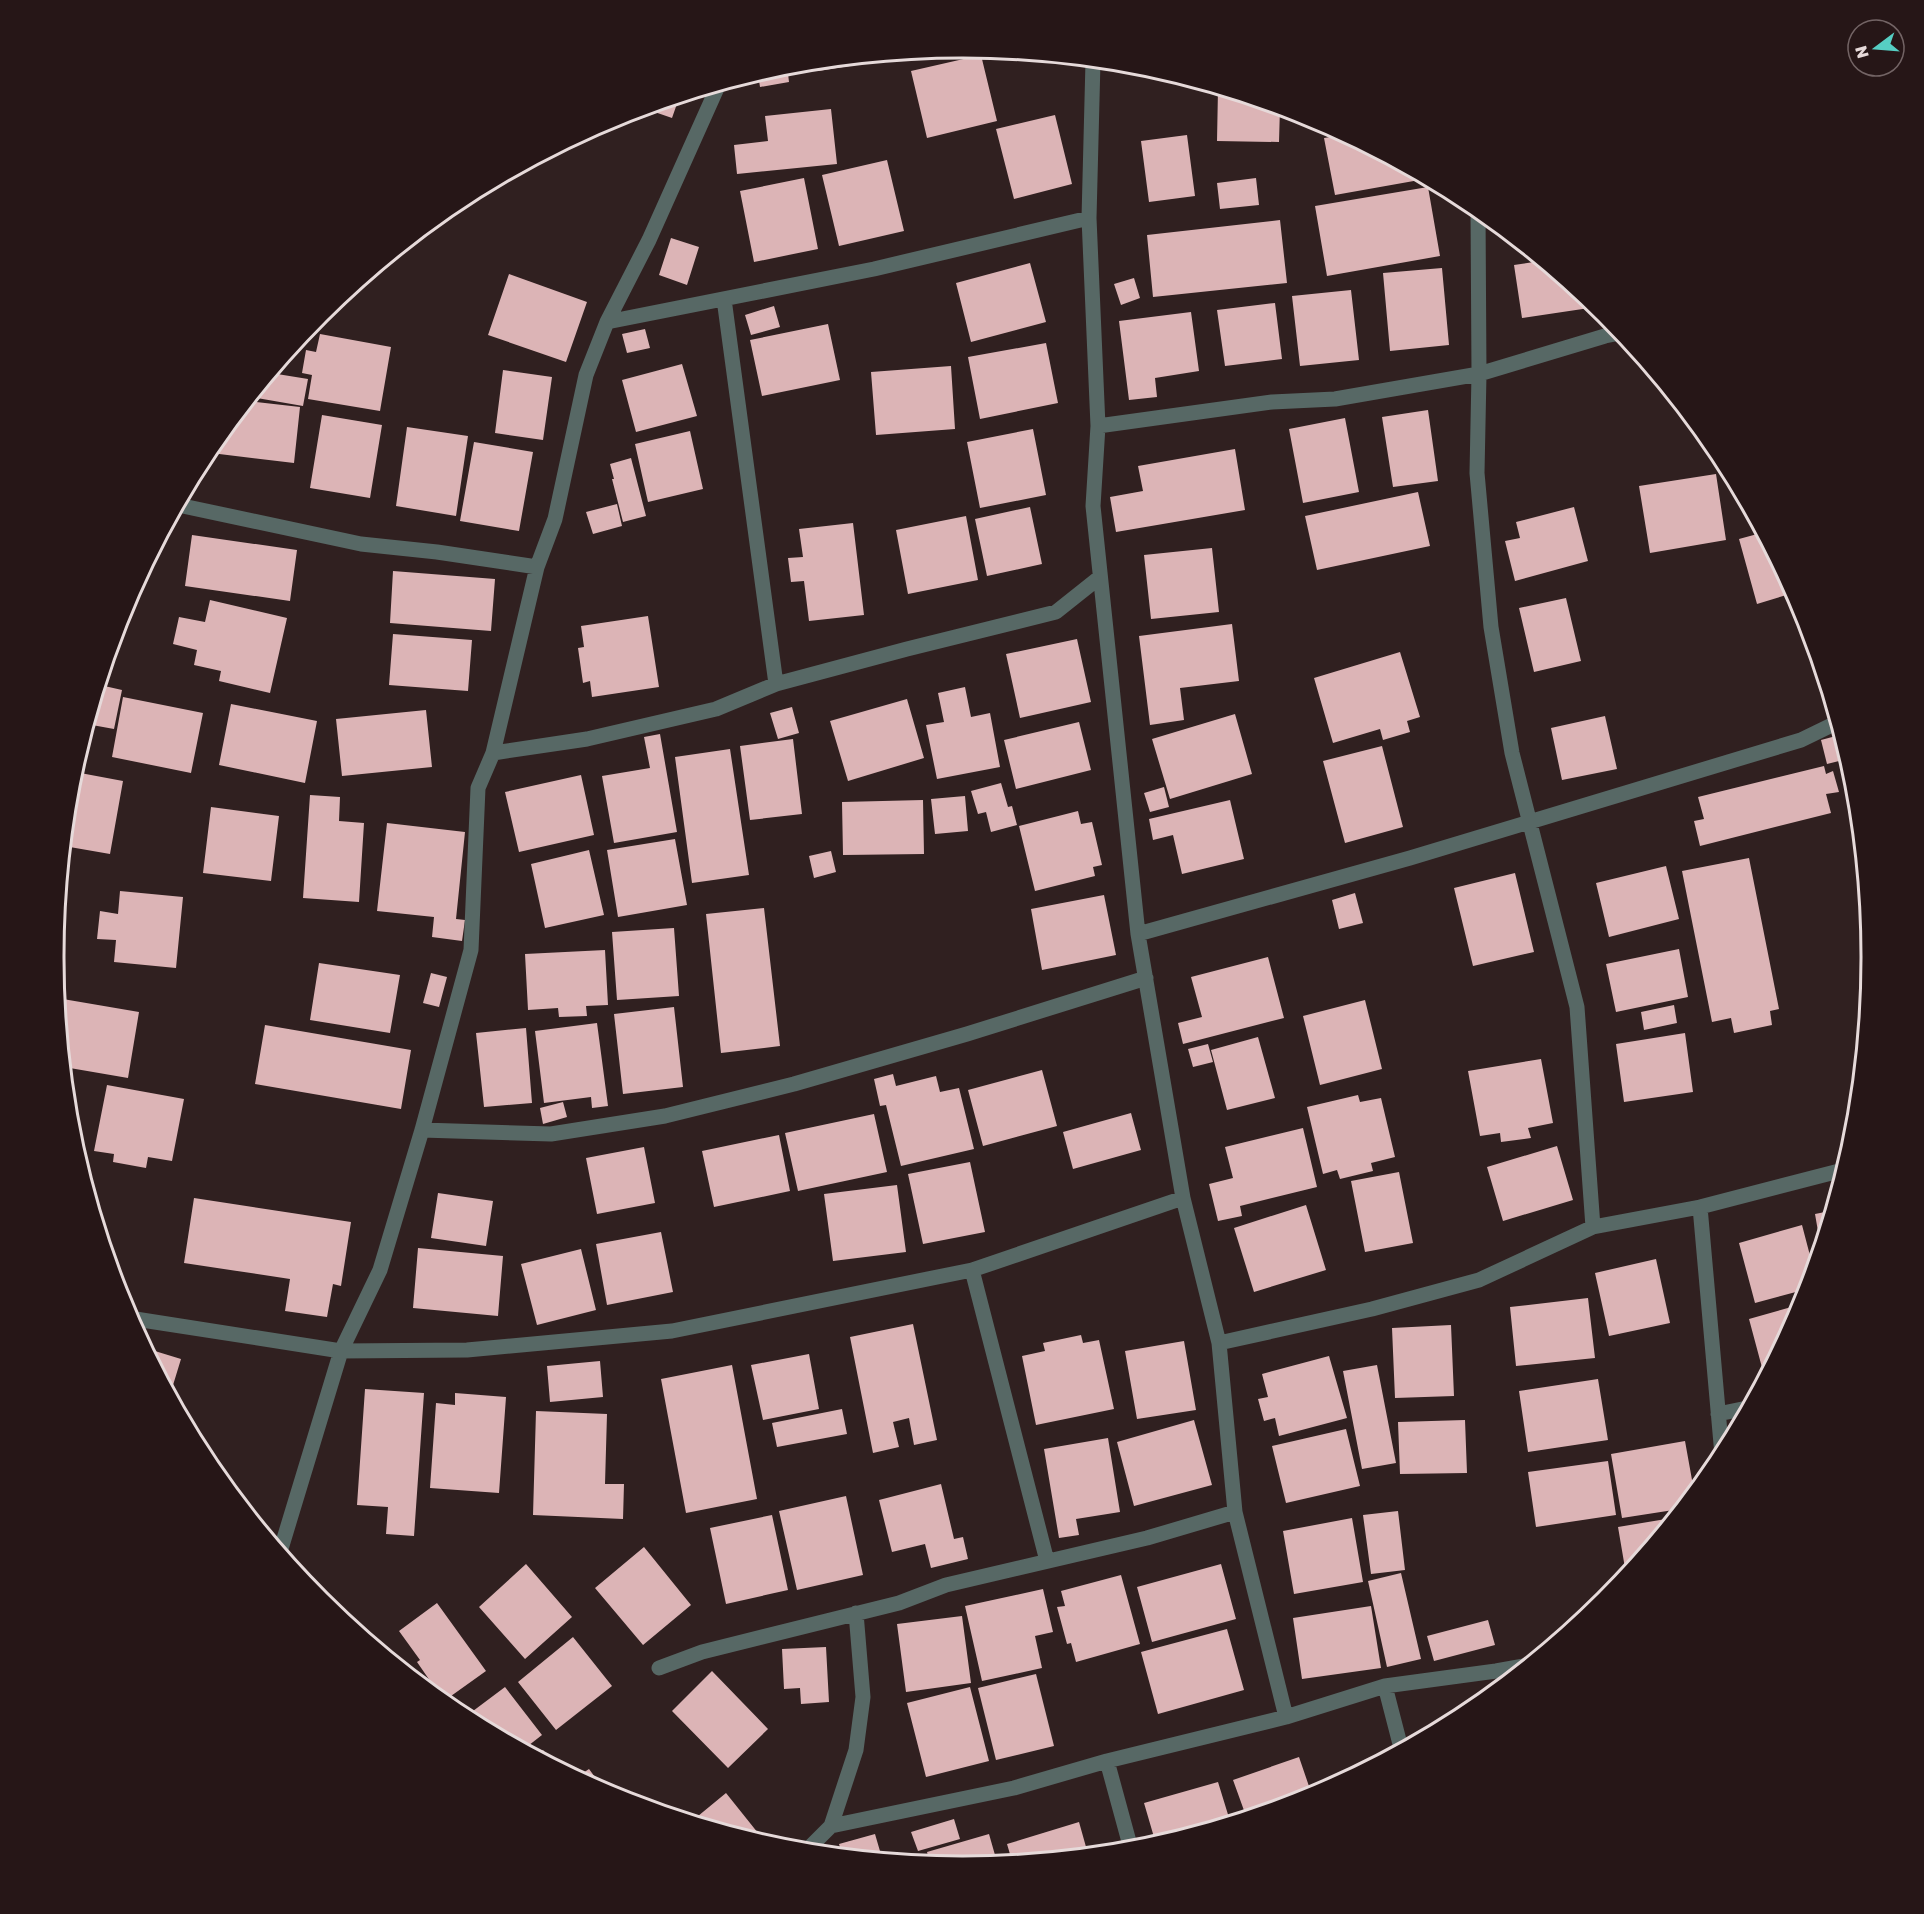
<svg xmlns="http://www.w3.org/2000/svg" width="1924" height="1914" viewBox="0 0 1924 1914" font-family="'Golos Text',sans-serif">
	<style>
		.building { fill: #dcb4b6 }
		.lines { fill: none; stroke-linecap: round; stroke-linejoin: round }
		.minor { stroke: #576865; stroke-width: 15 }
		.rim { fill: none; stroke: #e6dada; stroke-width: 3 }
	</style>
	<rect width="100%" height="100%" fill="#302020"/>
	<path class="building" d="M981 55 997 121 927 138 911 71Z
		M880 56 881 61 818 71 817 62Z
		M787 65 789 82 760 87 758 74Z
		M1218 89 1280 108 1279 142 1217 141Z
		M679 98 672 118 643 108 647 107Z
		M831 109 837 164 737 174 734 145 768 141 765 116Z
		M1055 115 1072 184 1014 199 996 129Z
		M1187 135 1195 196 1149 202 1141 141Z
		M1343 135 1425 179 1335 195 1324 138Z
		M887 160 904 231 839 246 822 175Z
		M804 178 818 249 754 262 740 191Z
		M1256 178 1259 205 1220 209 1217 183Z
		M1428 187 1440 256 1327 276 1315 206Z
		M1280 220 1287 283 1153 297 1147 235Z
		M671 238 699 247 687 285 659 275Z
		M1540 261 1596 307 1522 318 1514 265Z
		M1030 263 1046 322 971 342 956 283Z
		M1442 268 1449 345 1390 351 1383 273Z
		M509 274 587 302 566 362 488 335Z
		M1134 278 1140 298 1121 305 1114 284Z
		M1351 290 1359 360 1300 366 1292 296Z
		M1275 303 1282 359 1225 366 1217 310Z
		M774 306 780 327 751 335 745 315Z
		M1191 312 1199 371 1155 378 1157 397 1129 400 1119 321Z
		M828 324 840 380 762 396 750 340Z
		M645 329 650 348 627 353 622 334Z
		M320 334 391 347 380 411 308 399 312 375 302 373 306 350 316 352Z
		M1046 343 1058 403 980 419 968 357Z
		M682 364 697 416 636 432 622 380Z
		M951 366 955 429 876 435 871 372Z
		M503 370 552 377 543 440 495 433Z
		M271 373 308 379 303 406 251 397Z
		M248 401 300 407 294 463 211 453 212 445Z
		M1428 410 1438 481 1393 487 1382 417Z
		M322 415 382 425 370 498 310 488Z
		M1345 418 1359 492 1303 503 1289 429Z
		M407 427 468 436 456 516 396 506Z
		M1033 429 1046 495 980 508 967 442Z
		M690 431 703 489 648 502 635 444Z
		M474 442 533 452 519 531 460 521Z
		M1235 449 1245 510 1116 532 1110 497 1143 491 1138 466Z
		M631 458 646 516 623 522 612 479H614L610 464Z
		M1716 474 1726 540 1650 553 1639 486Z
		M1418 492 1430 546 1317 570 1305 516Z
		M617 504 622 526 593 534 586 512Z
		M1030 507 1042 564 987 576 975 519Z
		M1574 507 1588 561 1515 581 1505 541 1520 538 1516 522Z
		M966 516 978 580 908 594 896 530Z
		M853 523 864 615 809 621 804 581 791 582 788 558 803 557 799 529Z
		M1761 533 1793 593 1757 604 1739 539Z
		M192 535 297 550 290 601 185 586Z
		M1212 548 1219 612 1151 619 1144 555Z
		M393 571 495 579 491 631 390 623Z
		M1566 598 1581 661 1534 672 1519 608Z
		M210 600 287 618 270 693 219 681 221 671 194 665 197 650 173 644 179 617 205 622Z
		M648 616 659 687 592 697 590 681 583 683 578 648 584 647 581 626Z
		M1232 624 1239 681 1180 688 1184 720 1150 725 1139 636Z
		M393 634 472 640 468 691 389 685Z
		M1077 639 1091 702 1020 718 1006 654Z
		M1400 652 1420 717 1407 721 1410 732 1383 740 1380 729 1333 743 1314 678Z
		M100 685 122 690 114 729 92 725Z
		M965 687 971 717 990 713 1000 767 937 779 926 725 944 722 938 693Z
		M123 697 203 713 191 773 112 757Z
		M907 699 924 758 848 781 830 721Z
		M231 704 317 721 305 783 219 765Z
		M792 707 799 733 778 739 770 713Z
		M426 710 432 767 342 776 336 719Z
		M1235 714 1252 774 1170 799 1152 739Z
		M1605 716 1617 769 1562 780 1551 728Z
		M1079 722 1091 770 1016 789 1004 740Z
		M660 734 677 832 614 843 602 776 650 768 644 737Z
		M1836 736 1838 743 1842 742 1854 780 1856 807 1852 809 1839 761 1827 764 1821 740Z
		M793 739 802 814 750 820 740 746Z
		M1382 746 1403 827 1345 843 1323 761Z
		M730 749 749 875 692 883 675 757Z
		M1824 766 1826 774 1833 771 1839 792 1826 794 1831 813 1700 846 1694 821 1704 819 1698 797Z
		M75 772 123 781 110 854 64 846 67 816Z
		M581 775 594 835 519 852 505 792Z
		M1001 783 1008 807 1012 806 1017 825 991 832 986 812 978 814 971 791Z
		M1164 787 1169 807 1150 812 1144 793Z
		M310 795 340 797 339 821 364 823 359 902 303 898Z
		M965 796 968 831 935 834 931 799Z
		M923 800 924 854 843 855 842 802Z
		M1230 800 1244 859 1182 874 1173 835 1153 840 1149 819Z
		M211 807 279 816 271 881 203 873Z
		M1078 811 1081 824 1092 822 1102 865 1093 867 1095 876 1035 891 1019 826Z
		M387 823 465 832 456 919 465 920 462 941 432 937 434 917 377 911Z
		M675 839 687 905 618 917 607 850Z
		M589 850 604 915 545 928 531 864Z
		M831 851 836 872 814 878 809 856Z
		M1749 858 1779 1009 1770 1011 1772 1025 1734 1033 1731 1018 1712 1022 1682 871Z
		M1666 866 1679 919 1609 937 1596 883Z
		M1515 873 1534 952 1473 966 1454 888Z
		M120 891 183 897 176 968 114 962 116 940 97 939 100 911 118 914Z
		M1355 893 1363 923 1339 929 1332 900Z
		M1104 895 1116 955 1042 970 1031 909Z
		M764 908 780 1046 721 1053 706 914Z
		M674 928 679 996 617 1000 612 932Z
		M1679 949 1688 997 1616 1012 1606 964Z
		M605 950 608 1005 586 1006 587 1016 559 1017 558 1008 528 1010 525 954Z
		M1268 957 1284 1018 1183 1044 1178 1023 1202 1017 1191 977Z
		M319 963 400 975 390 1033 310 1020Z
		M431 973 447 977 439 1007 423 1003Z
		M57 998 139 1012 128 1078 64 1067Z
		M1365 1000 1382 1069 1320 1085 1303 1016Z
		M1674 1005 1677 1023 1644 1030 1641 1012Z
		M674 1007 683 1087 623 1094 614 1014Z
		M597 1023 608 1106 592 1108 591 1097 544 1103 535 1031Z
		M265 1025 411 1050 401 1109 255 1084Z
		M526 1028 532 1103 484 1107 476 1033Z
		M1685 1033 1693 1092 1624 1102 1616 1044Z
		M1258 1037 1275 1098 1227 1110 1211 1050Z
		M1208 1044 1213 1062 1193 1067 1188 1049Z
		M1541 1059 1553 1123 1528 1128 1531 1138 1501 1142 1500 1133 1480 1136 1468 1071Z
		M1042 1070 1057 1126 983 1146 968 1090Z
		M893 1074 896 1086 936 1076 940 1092 959 1088 974 1149 901 1166 886 1105 880 1106 874 1079Z
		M107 1085 184 1099 172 1161 148 1157 146 1168 113 1162 114 1154 94 1151Z
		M1358 1095 1360 1102 1381 1098 1395 1157 1371 1163 1373 1171 1340 1179 1337 1170 1323 1174 1307 1107Z
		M563 1102 567 1117 543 1124 540 1108Z
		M1131 1113 1141 1150 1073 1169 1063 1132Z
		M874 1114 887 1172 798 1191 785 1133Z
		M1303 1128 1317 1187 1240 1206 1242 1216 1218 1221 1209 1184 1233 1178 1225 1147Z
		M779 1135 790 1191 714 1207 702 1151Z
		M1557 1146 1573 1200 1503 1221 1487 1167Z
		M644 1147 655 1203 597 1214 586 1158Z
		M970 1162 985 1232 923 1244 908 1174Z
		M1399 1172 1413 1243 1365 1252 1351 1181Z
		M897 1185 906 1252 833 1261 824 1194Z
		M438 1193 493 1201 486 1246 431 1238Z
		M194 1198 351 1222 341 1286 333 1284 327 1317 285 1311 290 1279 184 1263Z
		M1306 1205 1326 1270 1254 1292 1234 1228Z
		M1830 1211 1820 1243 1815 1214Z
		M1802 1225 1813 1267 1807 1289 1755 1303 1739 1243Z
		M661 1232 673 1292 607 1305 596 1244Z
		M418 1248 503 1256 498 1316 413 1308Z
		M581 1249 596 1310 537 1325 521 1264Z
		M1656 1259 1670 1323 1609 1336 1595 1273Z
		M1588 1298 1595 1358 1516 1366 1510 1307Z
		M1802 1304V1305L1764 1375 1749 1319Z
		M913 1324 937 1440 914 1445 909 1418 893 1422 899 1447 873 1453 850 1337Z
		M1451 1325 1454 1396 1395 1398 1392 1328Z
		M1081 1335 1083 1343 1099 1340 1114 1409 1036 1425 1022 1356 1045 1351 1043 1343Z
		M1184 1341 1196 1410 1137 1419 1125 1351Z
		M145 1348 181 1359 170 1395Z
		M809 1354 819 1409 763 1420 751 1365Z
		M1329 1356 1347 1418 1279 1436 1275 1418 1264 1421 1258 1399 1268 1397 1262 1374Z
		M600 1361 603 1397 550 1402 547 1366Z
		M732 1365 757 1499 686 1513 661 1379Z
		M1377 1365 1396 1463 1362 1469 1343 1371Z
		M1598 1379 1608 1440 1528 1452 1519 1391Z
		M365 1389 424 1393 414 1536 386 1534 388 1507 357 1505Z
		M455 1393 506 1397 499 1493 430 1488 436 1403 455 1405Z
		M842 1409 847 1434 777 1447 772 1423Z
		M536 1411 607 1414 605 1484H624L623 1519 533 1515Z
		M1194 1420 1212 1485 1134 1506 1117 1442Z
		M1465 1420 1467 1473 1400 1474 1398 1422Z
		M1346 1429 1360 1486 1286 1503 1272 1446Z
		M1108 1438 1120 1512 1076 1519 1079 1535 1059 1538 1044 1449Z
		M1685 1441 1694 1491 1680 1509 1622 1518 1611 1454Z
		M1608 1461 1616 1515 1536 1527 1528 1472Z
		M941 1484 954 1539 963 1537 968 1559 931 1568 925 1544 892 1552 879 1500Z
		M846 1496 863 1575 797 1590 779 1511Z
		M1398 1511 1405 1570 1371 1574 1363 1515Z
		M772 1515 788 1590 726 1604 710 1528Z
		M1352 1518 1363 1582 1294 1594 1283 1531Z
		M1672 1518 1626 1574 1618 1527Z
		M644 1547 691 1605 643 1645 595 1588Z
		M526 1564 572 1617 525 1659 479 1607Z
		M1221 1564 1236 1619 1152 1642 1137 1587Z
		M1401 1573 1421 1659 1387 1667 1368 1581Z
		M1121 1575 1140 1644 1076 1662 1071 1643 1067 1644 1057 1607 1065 1606 1061 1591Z
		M1043 1589 1053 1632 1035 1636 1042 1668 982 1681 965 1606Z
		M437 1603 486 1671 444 1701 417 1662 420 1660 399 1631Z
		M1371 1606 1381 1668 1302 1679 1293 1618Z
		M962 1616 971 1683 906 1692 897 1624Z
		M1488 1620 1495 1645 1434 1661 1427 1636Z
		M1227 1629 1244 1690 1158 1714 1141 1652Z
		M573 1637 612 1686 556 1730 518 1682Z
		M826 1647 829 1702 801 1704 800 1688 784 1689 782 1649Z
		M712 1671 768 1729 728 1768 672 1711Z
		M1036 1674 1054 1746 996 1760 978 1688Z
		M505 1687 542 1735 524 1749 465 1717Z
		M970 1687 989 1761 926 1777 907 1703Z
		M543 1750 555 1765 537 1755Z
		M1299 1757 1312 1795 1246 1816 1233 1780Z
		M589 1769 606 1792 577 1777Z
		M1218 1782 1230 1821 1156 1844 1144 1803Z
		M726 1793 766 1843 692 1821Z
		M954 1819 960 1839 918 1851 911 1832Z
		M1079 1822 1088 1854 1012 1861 1007 1844Z
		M875 1834 882 1858 842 1854 839 1844Z
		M989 1834 997 1862 962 1866 930 1863 927 1852Z"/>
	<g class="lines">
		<path class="minor" d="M1093 61 1089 218 1098 426 1093 506 1138 934 1183 1198 1219 1343 1235 1512 1286 1717
			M1478 210 1479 374 1477 473 1491 627 1512 753 1577 1007 1593 1227
			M724 299 776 684
			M607 322 874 269 1089 218
			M1098 426 1272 402 1335 399 1479 374 1605 336 1620 333
			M178 505 361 544 437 552 537 567
			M493 753 587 739 716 709 776 684 907 649 1056 612 1100 577
			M1138 934 1410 858 1801 740 1836 723
			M422 1130 551 1134 665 1116 794 1084 967 1034 1146 978
			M1700 1207 1722 1455
			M972 1270 1047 1561
			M129 1318 341 1351 467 1350 672 1331 972 1270 1183 1198
			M1219 1343 1372 1309 1479 1280 1593 1227 1700 1207 1843 1170
			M1718 1414 1747 1408
			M280 1552 341 1351 380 1270 422 1130 471 950 478 788 493 753 537 567 555 519 586 375 607 322 649 240 718 86
			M659 1668 702 1652 899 1603 946 1585 1147 1538 1235 1512
			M1385 1686 1401 1748
			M1107 1761 1131 1849
			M831 1826 1014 1788 1107 1761 1286 1717 1385 1686 1496 1671 1524 1666
			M806 1851 831 1826 856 1750 863 1697 856 1613"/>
	</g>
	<path d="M0 0H1924V1914H0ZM962 58H963A898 898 0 0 1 1861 956V958A898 898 0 0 1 963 1856H962A898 898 0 0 1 64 958V956A898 898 0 0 1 962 58Z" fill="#261617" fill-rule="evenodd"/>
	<path class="rim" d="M962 58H963A898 898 0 0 1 1861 956V958A898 898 0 0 1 963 1856H962A898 898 0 0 1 64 958V956A898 898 0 0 1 962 58Z"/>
	<g transform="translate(1876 48) rotate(254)"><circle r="28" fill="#261617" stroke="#736465" stroke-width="1.5"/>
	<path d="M0-4.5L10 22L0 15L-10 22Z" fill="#56cec3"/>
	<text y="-9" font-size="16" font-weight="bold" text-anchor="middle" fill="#e6dada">N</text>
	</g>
</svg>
